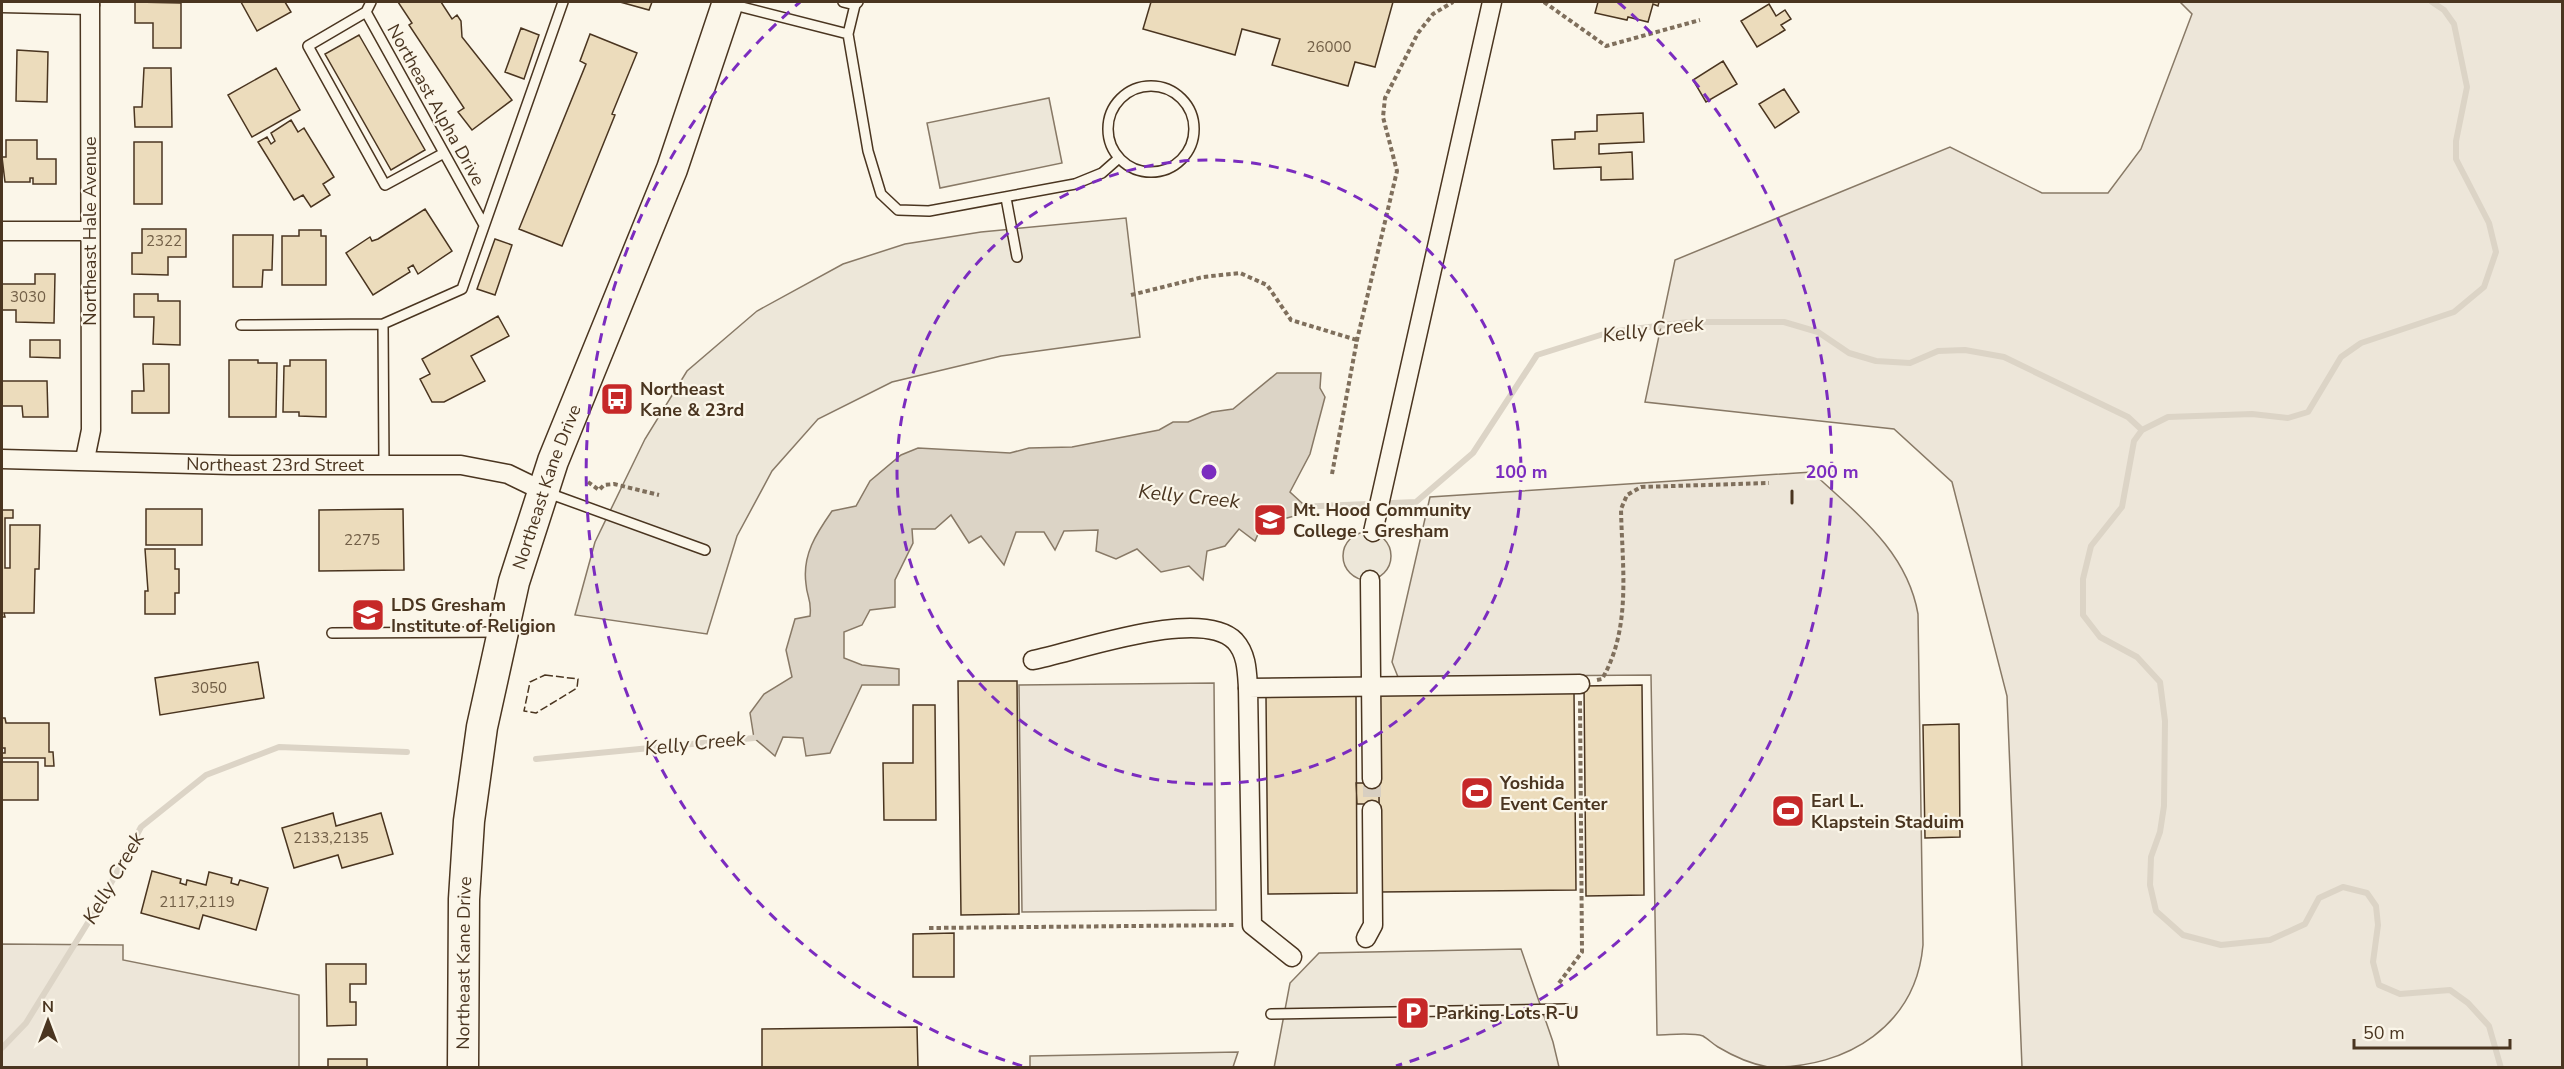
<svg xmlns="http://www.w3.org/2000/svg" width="2564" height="1069" viewBox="0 0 2564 1069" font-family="'Nunito Sans',sans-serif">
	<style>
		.green { fill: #ede6d9; stroke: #887966; stroke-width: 1.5 }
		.parking { fill: #ede7d9; stroke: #887966; stroke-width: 1.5 }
		.water { fill: #dcd4c6; stroke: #887966; stroke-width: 1.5 }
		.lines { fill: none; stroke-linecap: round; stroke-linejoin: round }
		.stream { stroke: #dcd4c6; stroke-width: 6 }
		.building { fill: #ecdcbc; stroke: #4a3520; stroke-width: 1.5 }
		.street-tunnel { stroke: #d8cfc1; stroke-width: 18; stroke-dasharray: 18 9; stroke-linecap: butt }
		.lane-casing { stroke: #4a3520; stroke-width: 12 }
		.street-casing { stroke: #4a3520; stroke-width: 21 }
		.primary-casing { stroke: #4a3520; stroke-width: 33 }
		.path { stroke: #7f6f5c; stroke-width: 4; stroke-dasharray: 4.5 3; stroke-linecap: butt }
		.lane { stroke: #fbf6e9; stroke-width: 9 }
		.street { stroke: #fbf6e9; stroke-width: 18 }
		.primary { stroke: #fbf6e9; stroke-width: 30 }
		.fence { stroke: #4a3520; stroke-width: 1.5; stroke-dasharray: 8 3; stroke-linecap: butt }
		.wall { stroke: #4a3520; stroke-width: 3 }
		.ring { fill: none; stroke: #7b2cbf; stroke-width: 3; stroke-dasharray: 10 8 }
		.labels { text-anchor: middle; stroke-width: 4.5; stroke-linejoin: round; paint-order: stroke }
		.number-label { font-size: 15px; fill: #725f47 }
		.street-label { font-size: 18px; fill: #4a3520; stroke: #fbf6e9 }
		.poi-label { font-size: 18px; font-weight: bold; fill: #4a3520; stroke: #fbf6e9; text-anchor: start }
		.water-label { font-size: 20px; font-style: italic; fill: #4a3520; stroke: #fbf6e9 }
		.centre { fill: #7b2cbf; stroke: #fbf6e9; stroke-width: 3 }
		.ring-label { font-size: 18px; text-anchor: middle; font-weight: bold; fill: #7b2cbf; stroke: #fbf6e9; stroke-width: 4.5; stroke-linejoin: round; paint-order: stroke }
	</style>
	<rect width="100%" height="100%" fill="#fbf6e9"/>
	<path class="green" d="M2180 2H2562V1067H2022L2007 696 1952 482 1894 429 1645 402 1675 260 1950 147 2042 193H2108L2141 149 2192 14Z
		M1812 472C1857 514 1907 551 1918 614L1923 945C1916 1024 1849 1069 1768 1067 1751 1064 1733 1056 1718 1047 1713 1044 1708 1039 1703 1036 1691 1032 1670 1035 1657 1035L1651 675 1398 677 1392 662 1430 497Z
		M1214 683 1216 910 1022 912 1019 685Z
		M2 944 123 945V960L299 995V1067H2Z"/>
	<path class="parking" d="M1049 98 1062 163 940 188 927 123Z
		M1126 218 1140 337 1001 356 892 382 818 419 772 471 737 536 707 634 575 615 595 542 645 439 687 371 757 311 843 264 905 244 981 232Z
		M1343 556a24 24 0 1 1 48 0a24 24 0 1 1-48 0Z
		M1521 949 1553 1042 1559 1067 1274 1068 1290 983 1319 953Z
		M1238 1052 1233 1067H1030V1056Z"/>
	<path class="water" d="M1277 373H1321L1320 388 1325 397 1310 454 1290 492 1302 503V514L1287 518H1265L1255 541 1239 529 1225 546 1207 551 1203 580 1189 566 1161 572 1137 549 1116 559 1096 551 1098 530 1064 531 1055 550 1044 532H1016L1004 565 981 536 969 543 951 515 935 529H912L913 543 895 580V607L870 610 862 625 844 632V658L862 665 899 669V685H862L830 753 806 756 803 738 783 737 775 756 754 738 750 713 764 694 792 677 786 650 795 619 810 616C812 599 807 599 806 584 802 555 816 534 832 511L856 506 870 481 901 455 918 448 1010 453 1029 448 1072 447 1159 430 1173 422H1188L1212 412 1233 409Z"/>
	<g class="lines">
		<path class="stream" d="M2432 2 2444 10 2454 24 2467 87 2456 141V159L2489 223 2496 252 2484 287 2454 312 2361 343 2341 357 2308 412 2288 418 2252 414 2168 417 2142 430 2134 441 2122 507 2091 546 2083 579V615L2100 637 2137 657 2160 682 2165 721 2164 806 2160 832 2151 857 2150 885 2156 911 2183 935 2221 945 2270 940 2305 924 2319 898 2343 887 2367 893 2376 906 2378 925 2373 962 2379 985 2400 994 2450 990 2468 1003 2489 1026 2501 1068
			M1296 507 1416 502 1473 453 1537 355 1610 332 1688 322H1784L1818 332 1849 353 1876 361 1910 363 1938 351 1965 350 2004 357 2128 417 2142 430
			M536 759 754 738 759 735
			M2 1048 26 1023 102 900 141 827 206 775 279 747 407 752"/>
	</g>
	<path class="building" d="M135 2 181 3V48H153V23H135Z
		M241 2H285L291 12 257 31Z
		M398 2H441L452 19 457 15 461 21 462 37 512 100 472 130 458 112 464 108 409 25 412 23Z
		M620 2H652L649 10Z
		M1151 2H1393L1375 67 1355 62 1348 86 1272 65 1280 39 1242 29 1235 55 1143 29Z
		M1598 2H1659L1658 6 1653 4 1648 22 1628 17 1627 20 1595 13Z
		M1769 4 1776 16 1785 10 1791 19 1781 25 1785 30 1757 47 1741 21Z
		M521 28 539 35 524 79 505 72Z
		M590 34 637 53 612 114 615 115 562 246 519 229 586 64 580 61Z
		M359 35 425 150 391 170 325 54Z
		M17 50 48 52 47 102 16 101Z
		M1723 61 1737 84 1706 102 1693 80Z
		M144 68H171L172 127H135L134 107H142Z
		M276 68 300 110 252 137 228 95Z
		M1784 89 1799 112 1775 128 1759 104Z
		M1643 113 1644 142 1599 144V154L1632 152 1633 179 1601 180V167L1554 169 1552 140 1575 139V132L1597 131V115Z
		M291 120 298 132 304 128 334 177 323 184 330 195 311 207 303 195 294 200 258 142 267 137 271 144 275 141 271 133Z
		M6 140H37V159H56V184H33V178H30V182H5L2 157H6Z
		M134 142H162V204H134Z
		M425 209 452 251 418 274 413 265 408 268 410 272 373 295 346 253 370 237 372 241 378 239Z
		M142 229H186V257H168V275L132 274V253H142Z
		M299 230H321V236H326V285H282V236H299Z
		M233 235H273L272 270H263L262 287H233Z
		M495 239 512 245 495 295 477 289Z
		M35 274H55L54 323 16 322V310H2V284H35Z
		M134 294H158V301H180V345L153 344 154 317H134Z
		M498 316 509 336 471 356 485 381 444 402H432L420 379 430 374 422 359Z
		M30 340H60V358L30 357Z
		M229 360H258V363H277L276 417H229Z
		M290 360H326V417L299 416V412H283L284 366H290Z
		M143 364H169V413H132V391H144Z
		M2 381H47L48 417H23L22 406H2Z
		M146 509H202V545H146Z
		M403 509 404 570 319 571V510Z
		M2 510H13V518H5V568H10V525H40L39 569H35L34 613H4L5 617H2Z
		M145 549H175V569H179V593H175V614H145V591H148Z
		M258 662 264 698 160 715 155 678Z
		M958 681H1017L1019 914 961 915Z
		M1642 685 1644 895 1586 896 1584 686Z
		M1574 693 1576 890 1380 892 1378 695Z
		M1356 696 1357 893 1268 894 1266 697Z
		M913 705H935L936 820H884L883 763H913Z
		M2 718H5L6 723H49V752H53L54 766H45V758H2V753H5V748H2Z
		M1959 724 1960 837 1925 838 1923 725Z
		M2 762H38V800H2Z
		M1356 783H1379V804H1357Z
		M333 813 336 826 381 813 393 854 342 868 338 855 294 868 282 828Z
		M152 871 181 879 180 883 186 885 187 880 206 885 209 872 232 878 231 883 238 885 240 880 268 888 256 930 203 915 199 929 141 913Z
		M954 933V977H913V934Z
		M326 964H366V984H350V1002H356V1025L327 1026Z
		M917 1027 918 1068H762V1029Z
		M328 1059H367V1068H328Z"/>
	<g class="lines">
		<path class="street-tunnel" d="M1372 779V810"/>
		<g class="lane-casing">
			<path id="lane" d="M371 2 366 12 484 225
				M843 2 855 5
				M858 2 855 5 848 34 868 151 881 194 898 210 929 211 1075 184 1102 173 1119 158
				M730 4 848 34
				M366 12 308 46 385 185 444 153
				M1108 129a43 43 0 1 1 86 0a43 43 0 1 1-86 0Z
				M1006 198 1017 257
				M241 325 383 324
				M384 465 383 324 462 289 563 2
				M548 493 705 550
				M332 633 499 632
				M1271 1014 1566 1009"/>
		</g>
		<g class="street-casing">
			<g id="street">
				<path d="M2 3 90 5"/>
				<path d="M2 231H89"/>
				<path id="s1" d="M2 459 232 465H461L508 474 543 491"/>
				<path d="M85 459 91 430 90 2"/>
				<path d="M1373 532 1492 2"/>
				<path d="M1370 580 1372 779"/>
				<path d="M1033 660C1076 652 1200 606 1235 641 1247 654 1247 672 1248 688"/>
				<path d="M1366 938 1373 925 1372 810"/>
				<path d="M1292 957 1252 925 1248 688 1580 684"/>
			</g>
		</g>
		<g class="primary-casing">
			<g id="primary">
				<path id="s2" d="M463 1068 464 899 469 821 482 727 514 582 553 461 672 169 728 2"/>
			</g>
		</g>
		<path class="path" d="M1544 2 1606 46 1700 20
			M1131 295 1203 277 1240 273 1267 285 1291 320 1357 340
			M1332 474 1357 340 1397 171 1383 117 1385 98 1418 33 1433 14 1453 2
			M588 482 599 490 604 485 614 484 659 495
			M1597 680 1602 679C1632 628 1622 566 1621 509L1627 495 1641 487 1769 483
			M929 928 1235 925
			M1559 983 1582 952 1580 701"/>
		<use href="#lane" class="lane"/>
		<use href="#street" class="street"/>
		<use href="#primary" class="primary"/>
		<path class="fence" d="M545 675 578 679 577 688 536 713 524 711 530 682Z"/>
		<path class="wall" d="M1792 503V491"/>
	</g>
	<g class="ring">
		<circle cx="1209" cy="472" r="312"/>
		<path d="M1022 1066A623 623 0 0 1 800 2M1618 2A623 623 0 0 1 1396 1066"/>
	</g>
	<defs>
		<g id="bus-square" transform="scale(1.725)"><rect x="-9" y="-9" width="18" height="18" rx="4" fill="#c62828" stroke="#fbf6e9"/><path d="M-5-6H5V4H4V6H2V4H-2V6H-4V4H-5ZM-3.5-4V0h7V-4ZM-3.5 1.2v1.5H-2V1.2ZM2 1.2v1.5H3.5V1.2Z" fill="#fff"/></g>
		<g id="university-square" transform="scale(1.725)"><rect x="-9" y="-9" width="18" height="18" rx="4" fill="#c62828" stroke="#fbf6e9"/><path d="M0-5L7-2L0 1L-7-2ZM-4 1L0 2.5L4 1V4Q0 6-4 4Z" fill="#fff"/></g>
		<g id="stadium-square" transform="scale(1.725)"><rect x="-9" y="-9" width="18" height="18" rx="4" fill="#c62828" stroke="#fbf6e9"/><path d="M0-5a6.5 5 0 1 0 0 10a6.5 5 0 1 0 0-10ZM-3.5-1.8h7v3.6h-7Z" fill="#fff"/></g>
		<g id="parking-square" transform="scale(1.725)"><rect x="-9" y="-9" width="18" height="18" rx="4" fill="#c62828" stroke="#fbf6e9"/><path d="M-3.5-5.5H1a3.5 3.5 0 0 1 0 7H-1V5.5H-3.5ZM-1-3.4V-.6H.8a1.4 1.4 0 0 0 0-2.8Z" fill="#fff"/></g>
	</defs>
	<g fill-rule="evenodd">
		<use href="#bus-square" x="617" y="399"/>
		<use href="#university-square" x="1270" y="520"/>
		<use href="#university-square" x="368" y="615"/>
		<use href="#stadium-square" x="1477" y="793"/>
		<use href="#stadium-square" x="1788" y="811"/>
		<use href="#parking-square" x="1413" y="1013"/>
	</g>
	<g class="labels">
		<g class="number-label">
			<text x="1329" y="52">26000</text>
			<text x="164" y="246">2322</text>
			<text x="28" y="302">3030</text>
			<text x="362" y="545">2275</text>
			<text x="209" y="693">3050</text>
			<text x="331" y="843">2133,2135</text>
			<text x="197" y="907">2117,2119</text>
		</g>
		<g class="street-label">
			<text transform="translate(436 105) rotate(61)" y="6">Northeast Alpha Drive</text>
			<text transform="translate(90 231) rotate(-90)" y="6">Northeast Hale Avenue</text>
			<text dy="6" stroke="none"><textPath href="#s1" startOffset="273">Northeast 23rd Street</textPath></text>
			<text dy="6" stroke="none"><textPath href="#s2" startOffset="591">Northeast Kane Drive</textPath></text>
			<text dy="6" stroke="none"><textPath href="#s2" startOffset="105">Northeast Kane Drive</textPath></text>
		</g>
		<g class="poi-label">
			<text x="640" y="395">Northeast<tspan x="640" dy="21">Kane &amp; 23rd</tspan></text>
			<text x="1293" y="516">Mt. Hood Community<tspan x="1293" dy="21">College - Gresham</tspan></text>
			<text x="391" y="611">LDS Gresham<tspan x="391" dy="21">Institute of Religion</tspan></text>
			<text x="1500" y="789">Yoshida<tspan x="1500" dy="21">Event Center</tspan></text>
			<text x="1811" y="807">Earl L.<tspan x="1811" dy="21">Klapstein Staduim</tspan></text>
			<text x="1436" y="1019">Parking Lots R-U</text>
		</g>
		<g class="water-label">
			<text transform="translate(1653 329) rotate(-7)" y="7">Kelly Creek</text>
			<text transform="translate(1189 496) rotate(6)" y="7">Kelly Creek</text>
			<text transform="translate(695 743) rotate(-6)" y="7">Kelly Creek</text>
			<text transform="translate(113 878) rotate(-60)" y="7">Kelly Creek</text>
		</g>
	</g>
	<circle cx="1209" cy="472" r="9" class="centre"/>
	<g class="ring-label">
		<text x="1521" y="478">100 m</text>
		<text x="1832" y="478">200 m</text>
	</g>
	<rect width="2564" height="1069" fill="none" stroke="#4a3520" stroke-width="6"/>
	<g transform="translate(48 1021)" stroke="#fbf6e9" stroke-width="4.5" paint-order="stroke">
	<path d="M0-4.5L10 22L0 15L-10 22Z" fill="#4a3520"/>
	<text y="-9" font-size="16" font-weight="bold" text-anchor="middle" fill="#4a3520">N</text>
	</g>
	<path d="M2354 1039v9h156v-9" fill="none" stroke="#4a3520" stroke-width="3"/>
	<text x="2363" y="1039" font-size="18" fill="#4a3520" stroke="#fbf6e9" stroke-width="4.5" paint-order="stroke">50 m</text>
</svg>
